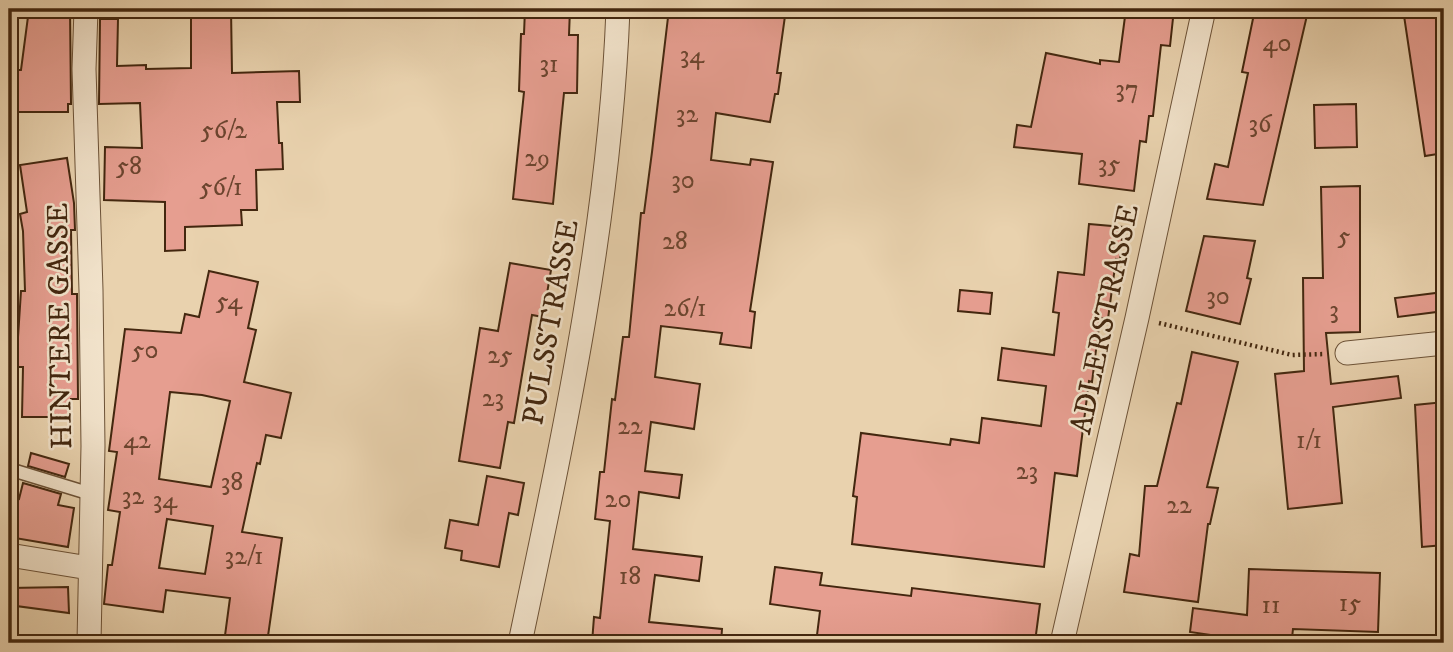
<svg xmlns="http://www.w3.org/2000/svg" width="1453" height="652" viewBox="0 0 1453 652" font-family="'IM FELL DW Pica',serif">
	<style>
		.building { fill: #e69e90; stroke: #43270f; stroke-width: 2; fill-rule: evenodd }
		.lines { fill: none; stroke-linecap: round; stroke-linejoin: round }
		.service-casing { stroke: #6c5237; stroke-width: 15 }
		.minor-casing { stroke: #6c5237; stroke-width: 25 }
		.path { stroke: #43270f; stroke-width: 4.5; stroke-dasharray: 2 3.5; stroke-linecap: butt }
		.service { stroke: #f1e2ca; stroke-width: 12 }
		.minor { stroke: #f1e2ca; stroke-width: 23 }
		.labels { text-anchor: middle; stroke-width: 5; stroke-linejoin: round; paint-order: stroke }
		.number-label { font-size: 26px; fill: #6c452f }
		.street-label { font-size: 30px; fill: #43270f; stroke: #f1e2ca }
	</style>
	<rect width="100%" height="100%" fill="#e9d2ae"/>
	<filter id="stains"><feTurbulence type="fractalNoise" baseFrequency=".00286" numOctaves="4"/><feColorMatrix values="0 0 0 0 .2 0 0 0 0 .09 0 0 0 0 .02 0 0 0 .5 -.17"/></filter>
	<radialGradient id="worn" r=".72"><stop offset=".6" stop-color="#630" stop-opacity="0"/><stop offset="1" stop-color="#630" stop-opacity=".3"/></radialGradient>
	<path class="building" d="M29 9H70L71 104H68V112H9V70H21Z
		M231 9 232 73 299 71 300 102H277L279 143H282L283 169 256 170 257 210H241L242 225 185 227V250L165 251V202L104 200 105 147 142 148 140 103 99 104 100 19H118L117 66 146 65V69L191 68V10Z
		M525 9H570L569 35H578L577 93H564L553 204 513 199 524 92 519 91 521 34H524Z
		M669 9H718L757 14 758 9H786L777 73H781L778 94H775L770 122 716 113 711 160 750 165 751 159 773 162 750 311 755 312 751 348 720 344 722 333 661 326 655 377 700 384 694 429 651 422 645 471 682 475 679 498 639 492 633 549 702 557 699 581 655 575 649 622 722 629 721 643H592L594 617 600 618 610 521 595 519 600 472H604L612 399 615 400 623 337H629L641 213H644L652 152Z
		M1126 9H1174L1170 46 1161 45 1153 116H1149L1146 142 1140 141 1134 191 1079 184 1082 154 1014 147 1017 125 1031 127 1046 53 1100 64V60L1119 62Z
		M1255 9H1297L1308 11 1263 205 1207 199 1215 164 1228 167 1248 73 1242 72Z
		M1403 9H1444V153L1425 156Z
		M1356 104 1357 147 1315 148 1314 105Z
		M67 158 74 203 75 230H71L72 294H77L78 399H71V417H22L23 367H9V337H18L21 291H25L23 231 20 214 27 212 20 165Z
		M1360 186V332L1326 333 1331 384 1398 376 1401 398 1333 407 1342 503 1288 509 1275 374 1304 371 1303 278H1323L1321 187Z
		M1089 224 1123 227 1120 260 1116 259 1108 319 1100 318 1092 382 1089 381 1077 476 1055 473 1044 567 852 544 857 497 853 496 861 433 950 445 951 439 979 443 982 418 1041 426 1046 386 998 380 1002 348 1054 355 1059 313 1053 312 1058 272 1084 275Z
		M1204 236 1255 241 1247 278 1251 279 1240 324 1186 311Z
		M510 263 551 270 543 317 532 315 514 423 508 422 500 468 459 461 480 328 498 331Z
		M209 271 258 282 248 328 256 330 244 382 291 393 281 438 266 435 260 464 257 463 242 532 282 538 267 643H224L230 598 166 590 163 612 104 604 108 565H112L120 512 108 510 117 452 109 451 125 329 181 333 185 314 199 317ZM170 392 202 395 230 401 211 487 159 479ZM167 519 213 526 205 574 159 568Z
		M960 290 992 293 990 314 958 311Z
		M1444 292V311L1398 317 1395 298Z
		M1192 352 1238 362 1207 487 1218 488 1210 524H1208L1198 602 1124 592 1130 554 1139 556 1145 486H1157L1177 403 1181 404Z
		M1444 402V545L1422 547 1415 405Z
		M31 453 69 464 65 477 28 466Z
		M487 476 524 483 518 515 509 513 499 567 461 560 462 551 445 548 450 520 478 525Z
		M23 483 61 494 58 505 74 508 68 547 9 537 15 498 19 499Z
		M775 567 822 573 820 585 911 596 912 588 1040 604 1035 642 1001 638 1000 643H919L877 638 876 643H816L820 611 770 604Z
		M1249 569 1380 573 1378 632 1293 629 1292 638H1288V643H1239V639L1190 632 1193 608 1247 615Z
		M68 587 69 613 9 605V588Z"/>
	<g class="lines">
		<g class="service-casing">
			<path id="service" d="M9 469 91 494"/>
		</g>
		<g class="minor-casing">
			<path id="minor" d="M86 9 84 69 91 290 93 446 89 643
				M1347 353 1444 343
				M9 555 89 568
				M520 643C564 434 610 223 618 9
				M1062 643 1137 318 1204 9"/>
		</g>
		<path class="path" d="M1159 323 1292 355 1325 354"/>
		<use href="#service" class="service"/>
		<use href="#minor" class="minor"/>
	</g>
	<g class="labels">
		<g class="number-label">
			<text x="1277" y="51">40</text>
			<text x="692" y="63">34</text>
			<text x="549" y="72">31</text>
			<text x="1127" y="97">37</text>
			<text x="687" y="122">32</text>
			<text x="1260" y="132">36</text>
			<text x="224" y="138">56/2</text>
			<text x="537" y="166">29</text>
			<text x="1109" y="172">35</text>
			<text x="129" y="174">58</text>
			<text x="683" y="188">30</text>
			<text x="221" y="195">56/1</text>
			<text x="1344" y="244">5</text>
			<text x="675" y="249">28</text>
			<text x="1218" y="304">30</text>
			<text x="229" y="309">54</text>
			<text x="685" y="316">26/1</text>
			<text x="1334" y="318">3</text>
			<text x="145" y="358">50</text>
			<text x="500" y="363">25</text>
			<text x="493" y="406">23</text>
			<text x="630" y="434">22</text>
			<text x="137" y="448">42</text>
			<text x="1309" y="448">1/1</text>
			<text x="1027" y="479">23</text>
			<text x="232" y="490">38</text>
			<text x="133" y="504">32</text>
			<text x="618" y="507">20</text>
			<text x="165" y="508">34</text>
			<text x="1179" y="513">22</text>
			<text x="244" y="564">32/1</text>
			<text x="630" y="584">18</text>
			<text x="1350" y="611">15</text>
			<text x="1271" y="613">11</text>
		</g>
		<g class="street-label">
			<text transform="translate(1104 319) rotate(-78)" y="10">ADLERSTRASSE</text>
			<text transform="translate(550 322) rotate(-80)" y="10">PULSSTRASSE</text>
			<text transform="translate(59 326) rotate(-91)" y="10">HINTERE GASSE</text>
		</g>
	</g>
	<rect width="1453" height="652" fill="none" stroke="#e9d2ae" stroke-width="35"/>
	<rect x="10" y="10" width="1432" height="631" fill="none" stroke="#43270f" stroke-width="3.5"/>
	<rect x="18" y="18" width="1418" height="617" fill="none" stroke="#43270f" stroke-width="2"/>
	<rect width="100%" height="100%" filter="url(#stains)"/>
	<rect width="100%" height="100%" fill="url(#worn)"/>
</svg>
